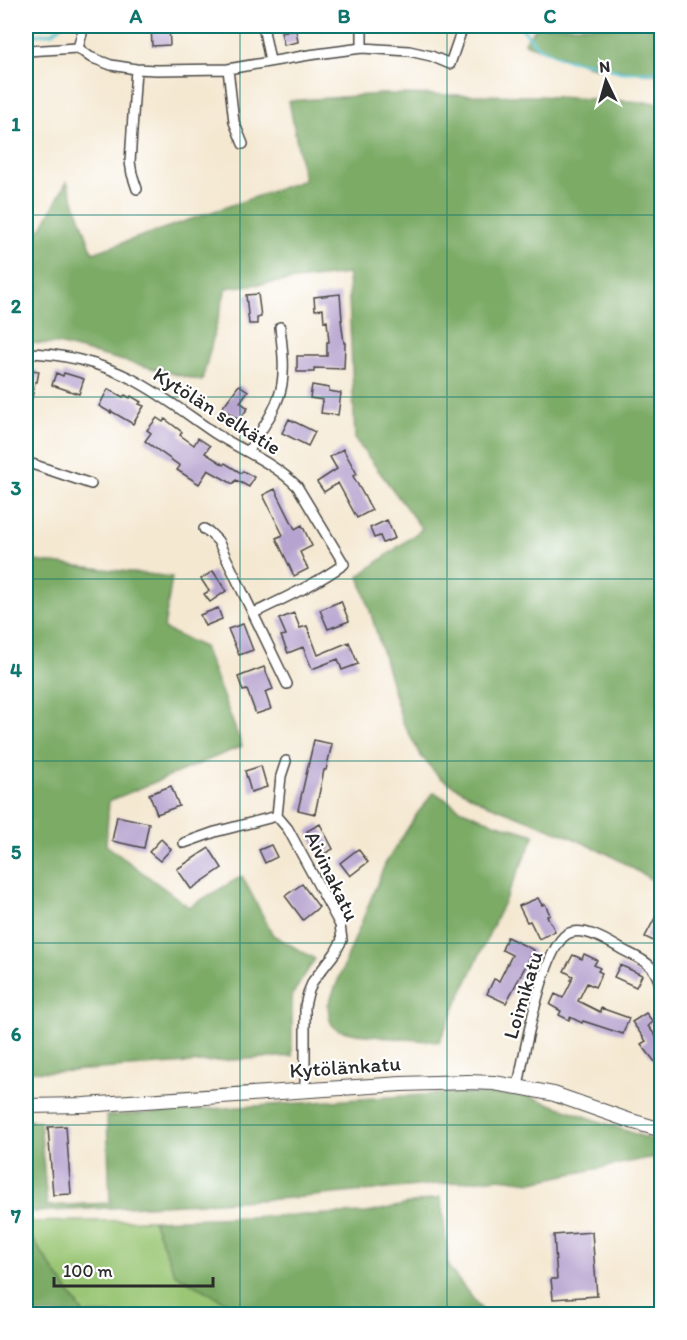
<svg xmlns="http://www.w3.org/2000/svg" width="687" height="1340" viewBox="0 0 687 1340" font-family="Itim,sans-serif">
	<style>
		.green { fill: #9ac674; stroke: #627850; stroke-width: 1.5 }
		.forest { fill: #7bab66; stroke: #536b48; stroke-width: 1.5 }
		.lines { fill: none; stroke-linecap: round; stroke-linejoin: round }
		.stream { stroke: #56c2cf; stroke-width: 3 }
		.building { fill: #b6a3cf }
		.street-casing { stroke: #494744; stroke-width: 12 }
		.secondary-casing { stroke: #494744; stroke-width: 16 }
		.street { stroke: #fff; stroke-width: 9 }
		.secondary { stroke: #fff; stroke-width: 14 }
		.grid { fill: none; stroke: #0f766e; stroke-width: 1.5; stroke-opacity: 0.55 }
		.labels { text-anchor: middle; stroke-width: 4.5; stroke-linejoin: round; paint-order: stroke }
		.street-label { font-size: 21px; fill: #2b2b2b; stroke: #fff }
		.neatline { fill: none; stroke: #0f766e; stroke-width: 2 }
		.grid-label { font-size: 20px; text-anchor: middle; font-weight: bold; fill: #0f766e }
	</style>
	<rect width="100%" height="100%" fill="#fff"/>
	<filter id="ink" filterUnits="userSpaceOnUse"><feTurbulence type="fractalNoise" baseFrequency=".0167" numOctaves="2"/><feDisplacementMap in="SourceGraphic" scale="12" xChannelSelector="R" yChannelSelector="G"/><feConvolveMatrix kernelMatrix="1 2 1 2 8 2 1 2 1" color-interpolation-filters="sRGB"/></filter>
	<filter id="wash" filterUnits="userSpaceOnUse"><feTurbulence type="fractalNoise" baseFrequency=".008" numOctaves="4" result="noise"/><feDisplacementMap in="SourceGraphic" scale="24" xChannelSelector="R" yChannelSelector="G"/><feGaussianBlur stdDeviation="1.35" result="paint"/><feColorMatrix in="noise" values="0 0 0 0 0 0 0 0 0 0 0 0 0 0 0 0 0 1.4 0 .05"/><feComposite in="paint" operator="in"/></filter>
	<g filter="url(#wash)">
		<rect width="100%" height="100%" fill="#f4e8d1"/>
		<path class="green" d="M153 1220 175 1274 247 1314H84L26 1230V1222Z"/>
		<path class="forest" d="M537 26H661V75L589 66 524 43Z
			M381 94 538 96 661 103V885L610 855 566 835 484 803 440 778 421 756 402 721 375 627 359 576 422 529 355 439 348 274 226 288 202 381 58 344 26 343V245L43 226 67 181 93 253 304 180 289 101Z
			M26 560 172 577 164 629 204 647 242 746 109 801 106 845 189 907 242 876 273 935 315 959 292 995V1056L56 1072 26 1071Z
			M434 792 460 809 491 822 535 835 439 1042C422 1040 344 1036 335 1028 328 1022 329 1013 328 1005L385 864 417 814Z
			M450 1093 528 1096 661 1143V1157L659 1156 532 1182 500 1178 293 1198 34 1212 26 1210V1120L40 1121 47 1206 110 1203 107 1116Z
			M441 1197 449 1268 485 1314H247L175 1274 153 1220 367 1213Z
			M26 1230 84 1314H26Z"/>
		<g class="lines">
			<path class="stream" d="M520 26 537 46 564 59 594 64 621 72H662
				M26 36 52 33 61 26"/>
		</g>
		<g id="blocks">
			<path class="building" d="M151 26H169L170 45 152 46Z
				M296 30 298 42 284 45 281 32Z
				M258 294 261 317 257 318V324H249L246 295Z
				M340 294 342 320H341L344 343H345L344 369 314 368V372H297V356H327V342H329L327 321 324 322 323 309 315 310 314 297Z
				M26 369 39 371 37 382H35L30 408H26Z
				M56 373 63 376 64 373 84 379 79 394 52 385Z
				M239 385 248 391 240 402 248 408 239 420 222 408Z
				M312 385 329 388V391L341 393 338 415 321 413 323 400 310 398Z
				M108 389 123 397 125 395 130 398 131 396 141 402 139 404 144 406 133 424 111 411V413L99 406Z
				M157 418 163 422 165 419 182 432 180 435 194 445 198 438 210 446 205 453 224 465 225 463 241 473 243 471 254 477 249 487 236 480 233 484 208 470 199 484 177 470 180 466 145 441 151 433 147 430Z
				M289 419 315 432 308 446 282 433Z
				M343 449 357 474 353 476 372 510 357 518 338 483 324 492 317 482 337 469 330 457Z
				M275 489 295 529 302 525 312 546 300 552 308 569 294 576 276 538 283 535 263 495Z
				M387 520 395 538 383 543 380 536 374 538 370 528Z
				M213 571 226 591 210 602 204 594 209 591 201 579Z
				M341 601 349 621 328 629 320 610Z
				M218 608 222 619 205 626 200 615Z
				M294 613 300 628 307 626 318 655 349 642 358 664 342 670 338 659 312 669 303 647 288 653 281 636 286 635 279 619Z
				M243 624 253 650 239 655 228 629Z
				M264 667 273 689 265 692 271 709 256 714 247 690 243 691 238 677Z
				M314 740 332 744 326 770H324L315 814 298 810Z
				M261 766 267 787 251 792 245 771Z
				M171 786 179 806 157 814 149 794Z
				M117 816 149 823 144 848 112 841Z
				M320 824 333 849 320 856 307 831Z
				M161 839 171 849 160 861 149 852Z
				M271 845 277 857 265 863 259 850Z
				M209 848 222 868 191 889 177 869Z
				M358 849 368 862 350 876 340 863Z
				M302 884 319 907 303 920 285 896Z
				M538 898 542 905 545 904 550 915 547 916 555 931 539 939 530 921 527 922 519 906Z
				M656 916 662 919V945L645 937Z
				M507 937 534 950 506 1003 487 994 494 979 499 981 512 955 502 950Z
				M584 954 597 960 594 965 600 968 598 971 602 973 595 987 587 983 578 1001 600 1012 601 1008 629 1018 623 1034 583 1021 582 1023 570 1017 569 1020 559 1015 561 1011 550 1005 555 994 563 998 572 980H571L573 976 564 971 573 955 582 959Z
				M620 965 642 975 636 987 614 977Z
				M646 1013 653 1022 648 1026 662 1044V1071L641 1044 646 1041 632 1022Z
				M66 1126 71 1194 53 1195 48 1127Z
				M592 1232 597 1296 553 1299 551 1279H557L554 1235Z"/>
		</g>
	</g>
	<g filter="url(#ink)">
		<use href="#blocks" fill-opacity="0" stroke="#494744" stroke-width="1.5"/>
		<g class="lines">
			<g class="street-casing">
				<path id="street" d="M263 26 270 61
					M362 26V48
					M78 48 84 26
					M26 51 78 48 90 57 111 65 136 69 157 70 228 69 309 55 362 48 409 51 431 56 450 64 463 26
					M136 69 130 162 132 174 137 189
					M228 69 234 122 243 144
					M26 353C61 353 100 363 132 379 161 394 188 415 216 434 243 451 274 463 297 486L344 564C316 584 285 598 254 613
					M248 452C260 431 278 409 282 384 285 365 282 346 280 327
					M26 462 91 484
					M204 529 209 532 218 541 287 684
					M286 761 281 776 277 816 288 829 340 925 342 940 335 953 313 981 308 993 305 1006V1091
					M184 843 215 832 277 816
					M518 1087C523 1058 543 948 567 934 583 925 609 942 623 950 648 963 658 965 662 996"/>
			</g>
			<g class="secondary-casing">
				<path id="secondary" d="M26 1106 84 1105 401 1084 468 1082 494 1083 518 1087 554 1094 631 1121 662 1130"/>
			</g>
			<use href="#street" class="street"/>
			<use href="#secondary" class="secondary"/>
		</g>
	</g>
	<path class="grid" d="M240 26V1314M447 26V1314M26 215H662M26 397H662M26 579H662M26 761H662M26 943H662M26 1125H662"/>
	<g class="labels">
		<g class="street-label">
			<text transform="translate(217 411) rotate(32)" y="7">Kytölän selkätie</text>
			<text transform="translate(332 876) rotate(64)" y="7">Aivinakatu</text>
			<text transform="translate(523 995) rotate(-73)" y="7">Loimikatu</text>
			<text transform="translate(345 1067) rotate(-4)" y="7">Kytölänkatu</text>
		</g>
	</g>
	<rect width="687" height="1340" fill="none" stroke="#fff" stroke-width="66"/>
	<g transform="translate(606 81) rotate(355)" stroke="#ffffff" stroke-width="4.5" paint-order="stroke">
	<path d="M0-4.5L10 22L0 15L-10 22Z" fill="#2b2b2b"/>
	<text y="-9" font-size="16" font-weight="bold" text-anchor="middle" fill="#2b2b2b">N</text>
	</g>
	<path d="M54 1277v9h159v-9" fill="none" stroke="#2b2b2b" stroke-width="3"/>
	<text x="63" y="1277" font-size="18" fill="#2b2b2b" stroke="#ffffff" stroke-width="4.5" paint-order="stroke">100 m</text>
	<rect x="33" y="33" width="621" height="1274" class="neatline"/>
	<g class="grid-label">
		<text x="136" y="23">A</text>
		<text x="344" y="23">B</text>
		<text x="550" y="23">C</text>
		<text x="16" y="131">1</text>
		<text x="16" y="313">2</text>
		<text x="16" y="495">3</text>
		<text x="16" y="677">4</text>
		<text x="16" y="859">5</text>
		<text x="16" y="1041">6</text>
		<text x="16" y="1223">7</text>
	</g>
</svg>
